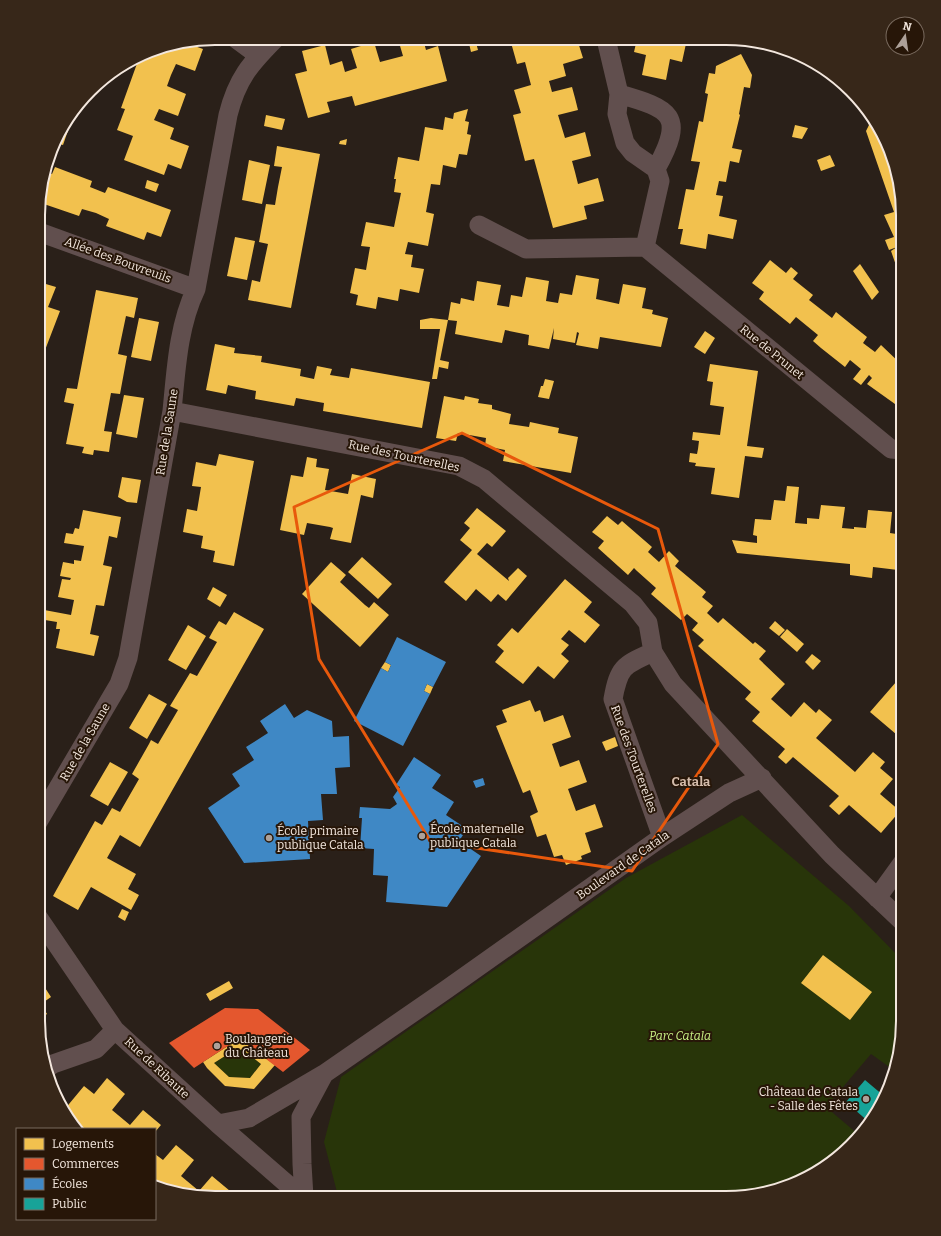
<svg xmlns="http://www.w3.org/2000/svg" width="941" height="1236" viewBox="0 0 941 1236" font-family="Bitter,serif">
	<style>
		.green { fill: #283509 }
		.homes { fill: #f2c14e; fill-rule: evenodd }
		.shops { fill: #e4572e }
		.schools { fill: #3f88c5 }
		.public { fill: #17a398 }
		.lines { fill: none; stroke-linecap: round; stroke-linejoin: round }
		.street { stroke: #614f4e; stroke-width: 19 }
		.marked { fill: none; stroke: #e8590c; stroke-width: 3; stroke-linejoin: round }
		.poi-dot { fill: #ada199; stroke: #271608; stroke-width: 1.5 }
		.labels { text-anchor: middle; stroke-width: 4; stroke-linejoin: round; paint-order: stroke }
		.street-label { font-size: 12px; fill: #f3e7de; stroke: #271608 }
		.poi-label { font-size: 12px; fill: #f3e7de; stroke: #271608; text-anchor: start }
		.park-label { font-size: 12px; font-style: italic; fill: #c8f084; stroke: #271608 }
		.neighbourhood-label { font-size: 13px; font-weight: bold; fill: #d4bcab; stroke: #271608 }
		.rim { fill: none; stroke: #f3e7de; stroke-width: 2 }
	</style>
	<rect width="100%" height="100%" fill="#2a2019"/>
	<path class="green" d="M742 815 849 906 903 961V1033L895 1071 871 1054 826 1107 859 1135 843 1154 804 1180 726 1198 338 1196 324 1142 341 1077 626 878Z
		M236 1049 243 1050 261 1064 250 1078 229 1077 214 1063Z"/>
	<path class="homes" d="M398 39H423L426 50 438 46 447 81 355 106 352 96 327 102 330 112 308 118 295 74 307 71 302 51 325 45 330 65 342 61 345 72 357 68 351 49 374 42 380 62 403 56Z
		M468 39H475L478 50 471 52Z
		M510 39H556L557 41 577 39 583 58 563 64 566 76 549 81 552 92 572 87 575 98 578 110 558 115 565 138 585 132 591 156 572 161 575 172 578 184 598 178 604 201 584 206 587 219 553 228 534 159 525 161 513 115 521 113 514 90 531 85 525 62 517 64Z
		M637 39H687L682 62 670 59 666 80 642 75 646 55 634 52Z
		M186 43 203 49 195 71 176 64 171 75 167 86 186 94 178 116 159 109 154 120 174 128 170 139 189 146 181 169 168 164 164 175 124 160 133 136 117 130 125 109 121 108 139 58 158 47Z
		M741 54 752 75 750 88 744 87 739 114 740 115 732 148 742 150 739 163 730 161 726 182 719 181 716 195 723 196 719 216 737 220 733 239 708 234 706 249 680 244 683 229H678L686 189 694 190 700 162 691 161 699 121 703 122 708 94 705 93 709 73 715 74 716 66Z
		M468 109 465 121 469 122 467 134 471 135 467 155 459 154 456 168 443 165 440 185 431 184 426 212 434 214 428 246 408 242 405 254 413 255 411 267 424 269 419 293 400 289 398 301 378 297 376 309 356 305 358 295 350 293 355 268 366 270 370 247 361 246 366 222 394 227 401 193 394 192 396 179H394L398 157 419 161 425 127 443 130 445 117 453 119 454 113Z
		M869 114 885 137 903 215V269L898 271 891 251 897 247 889 250 885 240 894 237 884 215 894 212 866 131 869 125 866 115Z
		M71 115 73 116 63 145 56 143 62 127Z
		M266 115 285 119 282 130 264 126Z
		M795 125 808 128 802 139 792 137Z
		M347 139 346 145 339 144 340 141Z
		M277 146 320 154 291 308 248 300 252 280 260 282 265 258 268 244 259 242 266 204 275 205 278 187 282 167 274 166Z
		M830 155 835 166 821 171 817 160Z
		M249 160 270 165 262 204 242 200Z
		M55 167 92 181 90 187 105 193 108 187 171 210 161 237 147 232 144 240 106 226 109 219 96 213 82 209 79 216 41 203 44 195 40 192 46 172 52 174Z
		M147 180 159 184 156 192 145 188Z
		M235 237 255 241 247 280 227 276Z
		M770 260 786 273 791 267 798 273 793 279 813 295 809 300 832 318 836 312 852 325 867 337 863 343 875 352 881 345 903 366V372L898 378 903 381V393L895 404 867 384 872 378 869 375 861 385 853 379 861 369 850 360 845 367 821 348 813 341 818 335 796 317 790 324 759 299 764 292 752 283Z
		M860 264 879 292 872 300 853 271Z
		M576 275 599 279 596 299 619 304 623 284 646 288 642 308 653 310 652 314 668 318 661 347 600 337 598 349 576 345 579 333 577 332 575 343 553 339 554 328 549 349 528 345 529 335 505 330 502 343 455 334 457 321 448 320 451 302 460 304 461 298 474 301 477 281 501 285 497 305 509 307 511 295 522 297 526 277 549 281 546 301 558 303 560 293 572 295Z
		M39 282 56 287 48 307 60 311 42 358 39 357Z
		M96 290 138 298 134 318 126 316 118 354 127 356 120 394 111 393 104 431 112 432 109 452 94 450 93 455 82 453 84 447 66 444 74 404 64 402 67 388 77 389Z
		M139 318 159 322 151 361 131 357Z
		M431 318 448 320 440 360 449 362 448 369 439 367 437 379H432L440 329H420V320Z
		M705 331 715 338 705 354 694 347Z
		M215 344 235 348 234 353 262 356 261 362 301 369 300 376 314 379 317 366 332 369 330 375 349 378 351 368 430 382 422 428 323 411 324 403 296 398 294 406 255 399 256 391 232 386 228 385 226 394 206 390Z
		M710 364 758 371 747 446 764 448 762 458 745 456 739 498 711 494 715 468 695 466 696 463 689 462 690 453 697 454 698 449 699 441 692 440 693 432 720 435 724 407 710 405 713 382 707 381Z
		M545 379 554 381 549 399 538 397 541 386H543Z
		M124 395 144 398 137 438 116 434Z
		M444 396 464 400 465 396 479 399 478 403 492 405V409L511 414 509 424 529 427 530 422 544 425 559 428 558 433 578 437 571 473 503 461 505 450 485 446 486 438 458 433 456 441 436 438Z
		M219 454 254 461 234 566 213 562 215 551 201 548 203 536 183 532 187 509 197 511 201 487 192 486 196 462 216 466Z
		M307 457 317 459 316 467 329 469 325 490 348 494 352 474 376 479 373 498 361 495 351 543 330 539 333 528 330 527 307 523 304 535 280 530 291 475 303 477Z
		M122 477 141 480 137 503 127 502 118 497Z
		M787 486 799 487 795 523 807 524V518L819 519 821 505 845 507 842 528 854 529V527L866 528 868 510 892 512 890 533 903 535V554L900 553 898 570 873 567 872 578 850 575V564L737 553 732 540 757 543V536L753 535 755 519 771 520 774 500 785 501Z
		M477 508 506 531 492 547 487 543 477 554 509 581 508 578 518 568 527 576 506 601 498 594 491 602 476 589 466 601 444 582 472 550 460 540 470 528 464 523Z
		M83 510 121 517 117 538 109 536 104 561 103 565 112 567 104 606 96 605 90 634 99 636 94 656 56 648 60 629H56L57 622 39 619V609L71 615 74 600 58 597 62 579 70 580 71 578 60 576 63 562 74 564V560L81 561 84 546 64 543 66 533 73 534 75 528 79 529Z
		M607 516 618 525 622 521 652 547 648 552 659 562 669 551 679 561 675 566 706 592 702 597 713 606 707 613 718 623 723 618 753 644 755 642 766 651 759 659 785 684 771 699 791 717 804 702 816 713 819 709 832 720 816 738 855 772 873 752 885 762 880 768 893 779 880 794 900 811 881 833 849 805 839 815 829 806 839 796 793 757 786 764 778 757 785 749 752 721 760 712 745 699 751 692 698 646 704 640 692 630 698 623 687 614 681 620 651 594 656 588 637 571 634 568 628 575 598 548 604 541 592 532Z
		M362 557 392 584 378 599 348 572Z
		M331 562 346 575 340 582 365 605 369 608 374 602 389 615 360 647 302 594Z
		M565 579 592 602 584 612 600 625 585 643 569 630 561 639 569 645 561 654 569 661 554 679 538 666 523 684 495 662 504 651 497 645 512 628 518 633Z
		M213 587 227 595 220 607 207 599Z
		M234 612 264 629 140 847 120 835 107 858 136 874 128 889 139 895 131 910 91 887 78 910 53 896 95 821 102 825 112 808 120 812 139 779 132 774 149 744 151 740 158 744 178 710 170 706 190 673 197 676 217 642 209 638 214 629 219 621 226 625Z
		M775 621 785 630 779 636 769 628Z
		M188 625 206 636 186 670 168 660Z
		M787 629 804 644 797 652 780 637Z
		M812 654 821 661 813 670 805 662Z
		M385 662 391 665 388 672 381 668Z
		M903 674V740L870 712Z
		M427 684 433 687 430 694 424 691Z
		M149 694 167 704 147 739 129 728Z
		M530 700 535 712 540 710 544 722 563 715 571 737 552 744 560 767 579 760 587 782 568 789 576 811 595 804 603 827 585 833 591 852 581 856 582 859 566 865 562 855 554 857 546 834 537 837 530 816 538 812 530 790 523 793 496 726 507 722 502 710Z
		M615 737 618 746 606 751 602 742Z
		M110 762 128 772 108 806 90 796Z
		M122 909 129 912 125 921 118 917Z
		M823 955 872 992 850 1020 801 983Z
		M38 977 51 997 41 1004 47 1014 38 1020Z
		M229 981 233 988 210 1001 206 994Z
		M234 1042 245 1043 275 1065 254 1089 225 1086 207 1068 203 1062ZM236 1049 243 1050 261 1064 250 1078 229 1077 214 1063Z
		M107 1078 125 1094 112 1110 130 1125 143 1110 161 1125 155 1132V1129H80L72 1122 64 1110 84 1086 94 1094Z
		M176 1145 194 1160 181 1176 199 1191 212 1176 230 1191 226 1197H192L155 1182V1154L163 1160Z"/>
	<path class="shops" d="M225 1008 258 1009 310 1050 283 1072 245 1043 234 1042 194 1068 169 1043Z"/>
	<path class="schools" d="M397 637 446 662 433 687 427 684 424 691 430 694 403 746 354 721 381 668 388 672 391 665 385 662Z
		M285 704 294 718 307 710 332 721 333 737 349 736 350 767 335 768 337 794H321L323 820 308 821 310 859 244 863 208 808 240 786 232 774 254 760 246 747 268 733 260 721Z
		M414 757 441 775 432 788 454 802 446 815 467 829 459 841 481 856 447 907 386 902 388 876 373 875 374 849 360 848 362 818H359L360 807 390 809 397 804 393 797 400 787 396 785Z
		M483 778 485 785 476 788 473 781Z"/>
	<path class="public" d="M865 1080 884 1096 870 1123 846 1102Z"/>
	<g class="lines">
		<path class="street" d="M235 38 258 55
			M606 39 619 94 617 114 625 143 633 153 656 169 660 181 645 247 891 449 903 450
			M619 94C671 109 686 115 656 169
			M479 225 526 249 645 247
			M39 232 196 289
			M172 411 459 466 484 479 633 604 648 623 653 652
			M38 822 119 684 128 658 172 411C176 371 178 326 196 289L228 115C237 79 250 64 276 38
			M662 837 613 699C619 666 624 665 653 652L673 684 832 855 903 922
			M877 898 903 862
			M38 917 115 1030 218 1124 302 1197
			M49 1067 53 1064 96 1049 115 1030
			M218 1124 249 1118 324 1074
			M304 1197 302 1164 301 1117 324 1074 447 989 662 837 729 793 762 778"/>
	</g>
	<path class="marked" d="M462 433 658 529 718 744 632 871 430 841 319 659 294 507Z"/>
	<g class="poi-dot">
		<circle cx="422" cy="836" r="4"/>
		<circle cx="269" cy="838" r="4"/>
		<circle cx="217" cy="1046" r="4"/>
		<circle cx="866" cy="1099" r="4"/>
	</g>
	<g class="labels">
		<g class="street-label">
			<text transform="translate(118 260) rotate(20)" y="4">Allée des Bouvreuils</text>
			<text transform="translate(772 352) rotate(39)" y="4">Rue de Prunet</text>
			<text transform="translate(167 432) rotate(-81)" y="4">Rue de la Saune</text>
			<text transform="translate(404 456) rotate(12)" y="4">Rue des Tourterelles</text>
			<text transform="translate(85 742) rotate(-60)" y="4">Rue de la Saune</text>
			<text transform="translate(634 759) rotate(70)" y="4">Rue des Tourterelles</text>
			<text transform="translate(623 865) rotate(-35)" y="4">Boulevard de Catala</text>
			<text transform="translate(157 1068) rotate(43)" y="4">Rue de Ribaute</text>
		</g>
		<g class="poi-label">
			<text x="430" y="833">École maternelle<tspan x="430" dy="14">publique Catala</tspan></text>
			<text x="277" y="835">École primaire<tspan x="277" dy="14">publique Catala</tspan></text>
			<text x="225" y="1043">Boulangerie<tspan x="225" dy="14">du Château</tspan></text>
			<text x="858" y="1096" text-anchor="end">Château de Catala<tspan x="858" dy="14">- Salle des Fêtes</tspan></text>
		</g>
		<g class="park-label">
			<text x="680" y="1040">Parc Catala</text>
		</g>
		<g class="neighbourhood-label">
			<text x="691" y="786">Catala</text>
		</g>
	</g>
	<path d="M0 0H941V1236H0ZM215 45H726A170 170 0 0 1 896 215V1021A170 170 0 0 1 726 1191H215A170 170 0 0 1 45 1021V215A170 170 0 0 1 215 45Z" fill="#372719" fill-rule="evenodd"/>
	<path class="rim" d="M215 45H726A170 170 0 0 1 896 215V1021A170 170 0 0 1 726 1191H215A170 170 0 0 1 45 1021V215A170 170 0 0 1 215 45Z"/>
	<rect x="16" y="1128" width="140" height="92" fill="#271608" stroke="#796a5e"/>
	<rect x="24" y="1138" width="20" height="12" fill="#f2c14e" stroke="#796a5e"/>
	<text x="52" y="1148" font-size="12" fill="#f3e7de">Logements</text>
	<rect x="24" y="1158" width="20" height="12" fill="#e4572e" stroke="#796a5e"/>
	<text x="52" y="1168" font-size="12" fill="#f3e7de">Commerces</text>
	<rect x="24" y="1178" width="20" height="12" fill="#3f88c5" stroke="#796a5e"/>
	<text x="52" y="1188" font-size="12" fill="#f3e7de">Écoles</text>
	<rect x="24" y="1198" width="20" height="12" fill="#17a398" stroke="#796a5e"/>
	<text x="52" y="1208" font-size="12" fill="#f3e7de">Public</text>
	<g transform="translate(905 36) rotate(13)"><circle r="19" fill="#271608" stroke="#796a5e"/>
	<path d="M0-3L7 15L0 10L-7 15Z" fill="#ada199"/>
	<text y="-6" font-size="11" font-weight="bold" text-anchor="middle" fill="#f3e7de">N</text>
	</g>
</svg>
